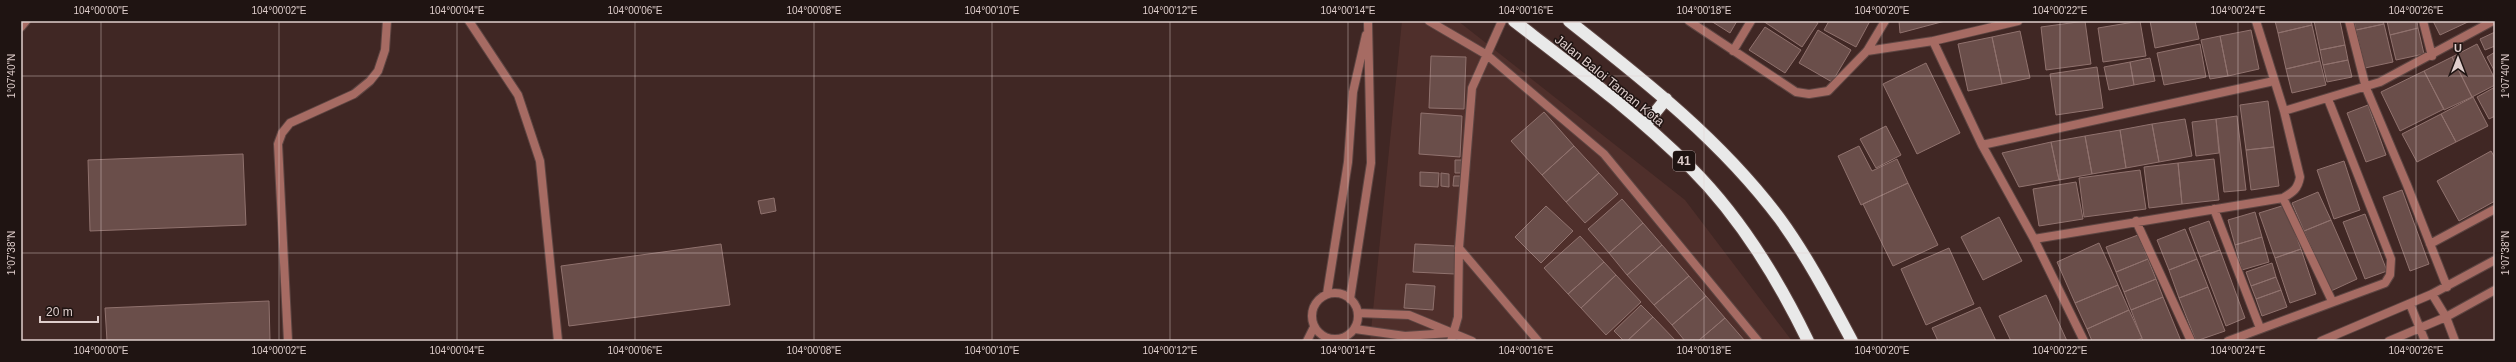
<svg xmlns="http://www.w3.org/2000/svg" width="2516" height="362" viewBox="0 0 2516 362" font-family="Arial,sans-serif">
	<style>
		.built { fill: #4f2f2b }
		.building { fill: #6a4e4a; stroke: #90726e }
		.lines { fill: none; stroke-linecap: round; stroke-linejoin: round }
		.street-casing { stroke: #5d4542; stroke-width: 10 }
		.highway-casing { stroke: #5d4542; stroke-width: 14 }
		.street { stroke: #a66b63; stroke-width: 8 }
		.highway { stroke: #e9e9e9; stroke-width: 12 }
		.ticks { fill: none; stroke: #dfcecc; stroke-width: 1; stroke-opacity: 0.45 }
		.labels { text-anchor: middle; stroke-width: 3; stroke-linejoin: round; paint-order: stroke }
		.shield { fill: #1f1412; stroke: #a59694; stroke-width: 1 }
		.shield-label { font-size: 12px; font-weight: bold; fill: #dfcecc }
		.street-label { font-size: 13px; fill: #dfcecc; stroke: #1f1412 }
		.neatline { fill: none; stroke: #dfcecc; stroke-width: 1.5 }
		.ticks-label { font-size: 10px; text-anchor: middle; fill: #dfcecc }
	</style>
	<rect width="100%" height="100%" fill="#402724"/>
	<path class="built" d="M1402 21H1458L1685 200 1792 341H1370Z"/>
	<path class="building" d="M1711 21H1737L1730 33Z
		M1763 21H1815L1818 23 1802 47Z
		M1829 21H1870L1856 47 1824 30Z
		M1899 21H1945L1900 33Z
		M2085 21 2091 64 2046 70 2041 27Z
		M2140 21 2146 56 2103 62 2098 28Z
		M2150 21H2195L2199 39 2155 48Z
		M2275 21H2311L2312 25 2278 33Z
		M2314 21H2340L2345 45 2320 50Z
		M2354 21H2383L2384 24 2356 30Z
		M2387 21H2417L2418 28 2390 35Z
		M2433 21H2470L2440 35Z
		M2384 24 2393 62 2365 68 2356 30Z
		M2312 25 2320 61 2286 69 2278 33Z
		M1765 27 1801 50 1785 73 1749 50Z
		M2418 28 2424 54 2396 60 2390 35Z
		M1818 30 1851 50 1832 82 1799 63Z
		M2251 30 2259 69 2228 76 2220 36Z
		M2020 31 2030 78 2002 84 1992 37Z
		M2495 32V46L2485 50 2480 39Z
		M2220 36 2228 76 2210 79 2201 40Z
		M1992 37 2002 84 1968 91 1958 44Z
		M2200 44 2206 77 2164 85 2157 53Z
		M2477 44 2495 79V85L2472 97 2452 57Z
		M2345 45 2348 60 2323 65 2320 50Z
		M2495 52V72L2487 57Z
		M1431 56 1466 57 1464 109 1429 108Z
		M2452 57 2472 97 2444 110 2424 71Z
		M2150 58 2155 81 2134 85 2130 62Z
		M2348 60 2352 77 2327 82 2323 65Z
		M2320 61 2326 85 2292 93 2286 69Z
		M2130 62 2134 85 2109 90 2104 67Z
		M1926 63 1960 133 1917 154 1883 84Z
		M2097 67 2103 108 2056 115 2050 74Z
		M2424 71 2444 109 2400 131 2381 92Z
		M2495 87V116L2489 119 2477 97Z
		M2473 97 2488 126 2456 142 2441 114Z
		M2268 101 2274 147 2246 150 2240 105Z
		M2368 105 2386 155 2366 162 2347 113Z
		M1544 112 1574 146 1542 175 1511 141Z
		M1421 113 1462 116 1460 157 1419 154Z
		M2441 114 2456 142 2417 162 2402 134Z
		M2237 116 2246 190 2224 192 2216 119Z
		M2185 119 2192 156 2159 162 2152 124Z
		M2216 119 2219 153 2196 156 2192 122Z
		M2152 124 2159 162 2126 168 2120 130Z
		M1886 126 1901 155 1876 168 1860 139Z
		M2120 130 2126 168 2092 174 2085 136Z
		M2085 136 2092 174 2059 180 2051 142Z
		M2051 142 2059 180 2019 187 2002 153Z
		M1574 146 1599 173 1566 202 1542 175Z
		M1859 146 1872 171 1897 159 1908 183 1861 205 1838 156Z
		M2274 147 2279 186 2251 190 2246 150Z
		M2491 151 2495 158V201L2459 221 2437 181Z
		M243 154 246 225 90 231 88 160Z
		M2214 159 2219 200 2182 204 2178 163Z
		M1455 160H1463L1462 173H1455Z
		M2344 161 2360 210 2334 219 2317 170Z
		M2178 163 2182 204 2149 208 2144 167Z
		M2140 170 2146 209 2084 217 2079 178Z
		M1420 172 1439 173 1438 187 1420 186Z
		M1441 173 1449 174V187L1441 186Z
		M1599 173 1618 194 1585 223 1566 202Z
		M1454 176H1461V186H1453Z
		M2076 182 2083 219 2039 226 2033 189Z
		M1908 183 1938 245 1893 266 1863 204Z
		M2402 190 2429 264 2410 271 2383 197Z
		M2318 192 2331 220 2304 231 2292 203Z
		M774 198 776 211 761 214 758 201Z
		M1622 199 1643 223 1609 253 1588 229Z
		M2285 205 2301 249 2275 258 2259 213Z
		M1546 206 1573 231 1541 263 1515 237Z
		M2255 212 2262 237 2235 245 2228 220Z
		M2365 214 2387 271 2365 279 2343 222Z
		M1999 217 2022 261 1983 280 1961 237Z
		M2331 220 2357 279 2331 291 2304 231Z
		M2209 221 2220 250 2200 257 2189 228Z
		M1643 223 1662 245 1627 275 1609 253Z
		M2185 229 2197 259 2169 270 2157 240Z
		M2138 235 2148 259 2116 272 2106 247Z
		M1580 236 1604 262 1568 294 1544 268Z
		M2262 237 2269 262 2242 270 2235 245Z
		M2099 243 2118 285 2075 303 2057 262Z
		M721 244 730 305 569 326 561 266Z
		M1415 244 1456 246 1455 274 1413 272Z
		M1662 245 1689 276 1654 305 1627 275Z
		M1949 248 1974 304 1926 325 1901 269Z
		M2301 249 2316 294 2290 303 2275 258Z
		M2220 250 2245 318 2226 326 2200 257Z
		M2148 259 2156 279 2124 292 2116 272Z
		M2197 259 2208 287 2179 298 2169 270Z
		M1604 262 1616 275 1581 308 1568 294Z
		M2272 263 2276 277 2251 286 2246 272Z
		M1616 275 1641 302 1606 335 1581 308Z
		M1689 276 1706 296 1672 325 1654 305Z
		M2276 277 2281 290 2256 299 2251 286Z
		M2156 279 2163 297 2131 310 2124 292Z
		M1406 284 1435 286 1433 310 1404 308Z
		M2118 285 2129 310 2087 329 2075 303Z
		M2208 287 2225 331 2196 341 2179 298Z
		M2281 290 2287 307 2262 316 2256 299Z
		M2046 295 2067 341H2011L1999 316Z
		M1706 296 1725 318 1698 341H1685L1672 325Z
		M2163 297 2181 341H2143L2131 310Z
		M269 301 270 341H107L105 308Z
		M1641 305 1653 317 1627 341H1624L1614 331Z
		M1980 307 1996 341H1938L1932 328Z
		M2129 310 2142 338 2136 341H2092L2087 329Z
		M1653 317 1676 341H1627Z
		M1725 318 1745 341H1698Z"/>
	<g class="lines">
		<g class="street-casing">
			<path id="street" d="M469 21 518 95 540 161 558 341
				M1429 21 1487 55 1604 154 1758 341
				M1689 21 1796 92 1809 94 1828 91 1867 51 1885 21
				M2349 21 2366 88 2407 185 2447 287
				M2423 21 2432 56
				M21 27 26 21
				M1933 41 1982 145 2034 239 2084 341
				M1733 51 1751 21
				M1867 51 1933 41 2018 21
				M2284 111 2380 82 2493 21
				M1982 145 2274 81
				M2283 198 2332 301
				M2214 209 2260 328
				M2136 221 2191 341
				M2034 239 2283 198C2293 192 2298 189 2300 177L2284 111 2256 21
				M2430 244 2495 209
				M1459 248 1538 341
				M1312 316a23 23 0 1 1 46 0a23 23 0 1 1-46 0Z
				M1327 294 1348 162 1353 92 1366 35
				M2432 294 2446 317 2455 341
				M1350 299 1371 163 1368 23
				M2410 304 2425 341
				M1358 313 1409 315 1472 341
				M1355 329 1405 336 1450 333
				M288 341 278 144 282 133 290 123 354 94 370 81 378 71 385 50 387 21
				M1307 341 1314 327
				M1451 341 1458 317 1459 248 1472 88 1502 21
				M2228 341 2385 283 2390 275 2391 259 2328 99
				M2321 341 2432 294 2495 260
				M2389 341 2446 317 2495 290"/>
		</g>
		<g class="highway-casing">
			<path id="highway" d="M1514 21C1575 68 1637 114 1691 168 1740 217 1778 279 1808 341
				M1569 21C1644 80 1722 141 1780 219 1807 256 1830 300 1852 341
				M1645 125 1666 99"/>
		</g>
		<use href="#street" class="street"/>
		<use href="#highway" class="highway"/>
	</g>
	<path class="ticks" d="M101 21V341M279 21V341M457 21V341M635 21V341M814 21V341M992 21V341M1170 21V341M1348 21V341M1526 21V341M1704 21V341M1882 21V341M2060 21V341M2238 21V341M2416 21V341M21 76H2495M21 253H2495"/>
	<g class="labels">
		<rect class="shield" x="1673" y="151" width="22" height="20" rx="3"/>
		<g class="shield-label">
			<text x="1684" y="165">41</text>
		</g>
		<g class="street-label">
			<text transform="translate(1610 80) rotate(39)" y="5">Jalan Baloi Taman Kota</text>
		</g>
	</g>
	<rect width="2516" height="362" fill="none" stroke="#1f1412" stroke-width="44"/>
	<g transform="translate(2458 58)" stroke="#1f1412" stroke-width="3" paint-order="stroke">
	<path d="M0-3L7 15L0 10L-7 15Z" fill="#dfcecc"/>
	<text y="-6" font-size="11" font-weight="bold" text-anchor="middle" fill="#dfcecc">U</text>
	</g>
	<path d="M40 316v6h58v-6" fill="none" stroke="#dfcecc" stroke-width="2"/>
	<text x="46" y="316" font-size="12" fill="#dfcecc" stroke="#1f1412" stroke-width="3" paint-order="stroke">20 m</text>
	<rect x="22" y="22" width="2472" height="318" class="neatline"/>
	<g class="ticks-label">
		<text x="101" y="14">104°00'00"E</text>
		<text x="279" y="14">104°00'02"E</text>
		<text x="457" y="14">104°00'04"E</text>
		<text x="635" y="14">104°00'06"E</text>
		<text x="814" y="14">104°00'08"E</text>
		<text x="992" y="14">104°00'10"E</text>
		<text x="1170" y="14">104°00'12"E</text>
		<text x="1348" y="14">104°00'14"E</text>
		<text x="1526" y="14">104°00'16"E</text>
		<text x="1704" y="14">104°00'18"E</text>
		<text x="1882" y="14">104°00'20"E</text>
		<text x="2060" y="14">104°00'22"E</text>
		<text x="2238" y="14">104°00'24"E</text>
		<text x="2416" y="14">104°00'26"E</text>
		<text transform="translate(11 76) rotate(-90)" y="4">1°07'40"N</text>
		<text transform="translate(2505 76) rotate(-90)" y="4">1°07'40"N</text>
		<text transform="translate(11 253) rotate(-90)" y="4">1°07'38"N</text>
		<text transform="translate(2505 253) rotate(-90)" y="4">1°07'38"N</text>
		<text x="101" y="354">104°00'00"E</text>
		<text x="279" y="354">104°00'02"E</text>
		<text x="457" y="354">104°00'04"E</text>
		<text x="635" y="354">104°00'06"E</text>
		<text x="814" y="354">104°00'08"E</text>
		<text x="992" y="354">104°00'10"E</text>
		<text x="1170" y="354">104°00'12"E</text>
		<text x="1348" y="354">104°00'14"E</text>
		<text x="1526" y="354">104°00'16"E</text>
		<text x="1704" y="354">104°00'18"E</text>
		<text x="1882" y="354">104°00'20"E</text>
		<text x="2060" y="354">104°00'22"E</text>
		<text x="2238" y="354">104°00'24"E</text>
		<text x="2416" y="354">104°00'26"E</text>
	</g>
</svg>
